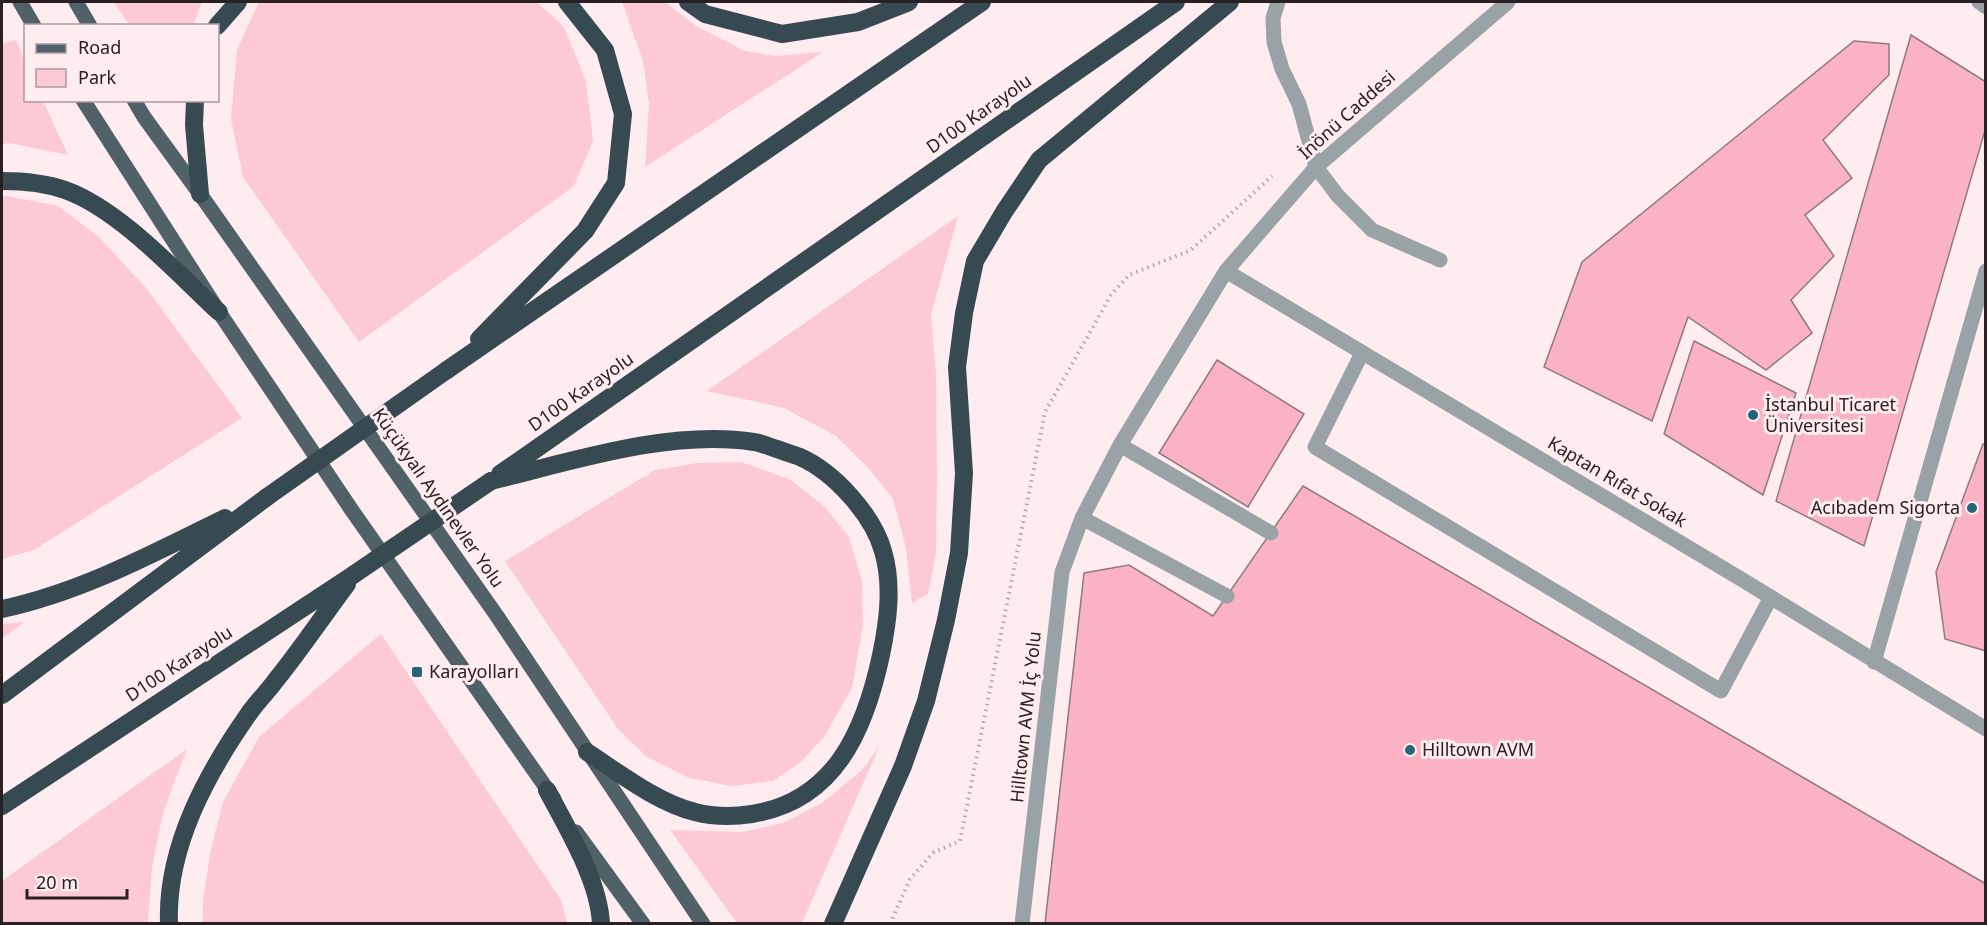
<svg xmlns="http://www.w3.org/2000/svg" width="1987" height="925" viewBox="0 0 1987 925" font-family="'Noto Sans',sans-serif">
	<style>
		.green { fill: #fdc9d5 }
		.building { fill: #fab2c4; stroke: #8f7a7f; stroke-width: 1.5 }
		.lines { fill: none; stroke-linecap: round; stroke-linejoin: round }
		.path { stroke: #b4a5a8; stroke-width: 4; stroke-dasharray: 1.5 4.5; stroke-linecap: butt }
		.minor { stroke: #99a2a5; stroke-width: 15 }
		.major { stroke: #506167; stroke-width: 15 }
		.highway { stroke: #374a51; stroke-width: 18 }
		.highway-bridge { stroke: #374a51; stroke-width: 18 }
		.poi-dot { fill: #246579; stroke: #ffecf0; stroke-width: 2 }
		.labels { text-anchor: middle; stroke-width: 6; stroke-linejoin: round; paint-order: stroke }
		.street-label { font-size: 18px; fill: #282022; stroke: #ffecf0 }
		.poi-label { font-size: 18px; fill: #282022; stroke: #ffecf0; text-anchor: start }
	</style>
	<rect width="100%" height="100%" fill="#ffecf0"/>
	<path class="green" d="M114 2H202L193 26 129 25Z
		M259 2H537L564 27 586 81 593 141 574 186 359 342 243 177 231 119 237 50Z
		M622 2H665L696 26 745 51 775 56 823 52 645 167 649 103 643 61Z
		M16 40 25 62 26 100 43 101 68 155 10 143 2 144V44Z
		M7 196 58 206 98 236 146 288 242 418 34 550 2 559V197Z
		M958 216 931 315 936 374 937 476 936 553 928 594 912 603 906 548 893 499 870 470 836 436 784 408 707 391Z
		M741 462 789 479 825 507 849 537 862 581 863 625 852 688 824 737 801 762 773 781 732 786 689 778 647 757 618 729 505 561 655 470 697 463Z
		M24 622 2 639V624Z
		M381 634 561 900 567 923H203V901L210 854 223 802 259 737Z
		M879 747 802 923H737L670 830 743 832 783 823 822 803 862 770Z
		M187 749 163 813 152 867 148 923H2V881Z"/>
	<path class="building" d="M1911 35 1986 82V127L1864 546 1776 501Z
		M1854 41 1889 44V75L1823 140 1852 178 1805 215 1834 256 1791 300 1812 333 1766 370 1688 317 1652 421 1544 367 1582 262Z
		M1694 341 1796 393 1763 495 1664 434Z
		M1217 360 1304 414 1248 507 1159 453Z
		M1983 444 1986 445V651L1945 639 1936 572Z
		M1303 486 1986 884V924H1045L1084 573 1129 565 1213 616Z"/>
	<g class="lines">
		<path class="path" d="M890 924 910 879 934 852 960 841 1045 412 1111 295 1129 275 1191 250 1272 176"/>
		<path class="minor" d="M1278 2 1273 18 1274 42 1282 69 1299 104 1316 167 1338 196 1372 230 1440 260
			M1979 2 1986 7
			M1226 271 1741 579 1986 729
			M1362 353 1315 447 1721 691 1771 597
			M1120 445 1271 533
			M1082 518 1227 596
			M1874 662 1986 271
			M1022 924 1062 572 1082 518 1120 445 1226 271 1316 167 1508 2"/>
		<path class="major" d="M20 2 34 26
			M76 2 90 26
			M83 100 219 312 351 509 554 799
			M134 100 144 117 200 194 497 616 703 924
			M576 832 643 924"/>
		<path class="highway" d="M688 2 705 14 782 34 858 22 909 2
			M217 26 238 2
			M195 100 194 125 200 194
			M2 181C23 181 45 183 65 190 119 209 177 273 219 312
			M479 339 585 231 616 183 623 114 605 50 567 2
			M447 370 982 2
			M500 474 1176 2
			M491 481C573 461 670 429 754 442 762 443 770 447 777 449 785 452 792 454 800 457 834 472 873 515 883 551 893 585 888 622 881 655 865 730 835 801 752 814 733 817 714 817 695 812 658 803 619 773 587 752
			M2 609C81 592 152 554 225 518
			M2 695 267 497
			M547 790C567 828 599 880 601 924
			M2 806 353 575
			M169 924C166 847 207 773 250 712 258 701 268 691 276 680 301 649 323 616 347 584
			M833 924 903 766 926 701 946 620 959 553 964 473 957 367 964 313 975 261 1004 212 1039 160 1230 2"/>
		<path class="highway-bridge" d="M267 497 447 370
			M353 575 491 481"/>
	</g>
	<g class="poi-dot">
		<circle cx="1753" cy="415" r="6"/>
		<circle cx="1972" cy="508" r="6"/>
		<rect x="411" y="666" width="12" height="12" rx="3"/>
		<circle cx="1410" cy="750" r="6"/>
	</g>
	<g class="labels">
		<g class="street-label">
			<text transform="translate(979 114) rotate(-35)" y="6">D100 Karayolu</text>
			<text transform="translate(1347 115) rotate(-42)" y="6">İnönü Caddesi</text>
			<text transform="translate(581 392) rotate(-35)" y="6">D100 Karayolu</text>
			<text transform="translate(1617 482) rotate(31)" y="6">Kaptan Rıfat Sokak</text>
			<text transform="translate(438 498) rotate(55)" y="6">Küçükyalı Aydınevler Yolu</text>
			<text transform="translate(179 664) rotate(-33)" y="6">D100 Karayolu</text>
			<text transform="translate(1026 717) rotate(-84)" y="6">Hilltown AVM İç Yolu</text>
		</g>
		<g class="poi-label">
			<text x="1765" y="411">İstanbul Ticaret<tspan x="1765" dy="21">Üniversitesi</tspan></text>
			<text x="1960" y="514" text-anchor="end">Acıbadem Sigorta</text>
			<text x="429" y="678">Karayolları</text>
			<text x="1422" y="756">Hilltown AVM</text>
		</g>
	</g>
	<rect width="1987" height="925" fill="none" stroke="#282022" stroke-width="6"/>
	<rect x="24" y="24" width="195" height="78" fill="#ffecf0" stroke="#a99a9e" stroke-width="1.5"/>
	<rect x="36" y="44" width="30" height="9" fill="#506167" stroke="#a99a9e" stroke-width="1.5"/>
	<text x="78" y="54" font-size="18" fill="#282022">Road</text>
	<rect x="36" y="69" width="30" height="18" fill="#fdc9d5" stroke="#a99a9e" stroke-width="1.5"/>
	<text x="78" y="84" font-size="18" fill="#282022">Park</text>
	<path d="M27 889v9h100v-9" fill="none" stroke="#282022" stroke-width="3"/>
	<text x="36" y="889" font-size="18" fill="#282022" stroke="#ffecf0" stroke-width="4.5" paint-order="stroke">20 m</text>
</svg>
